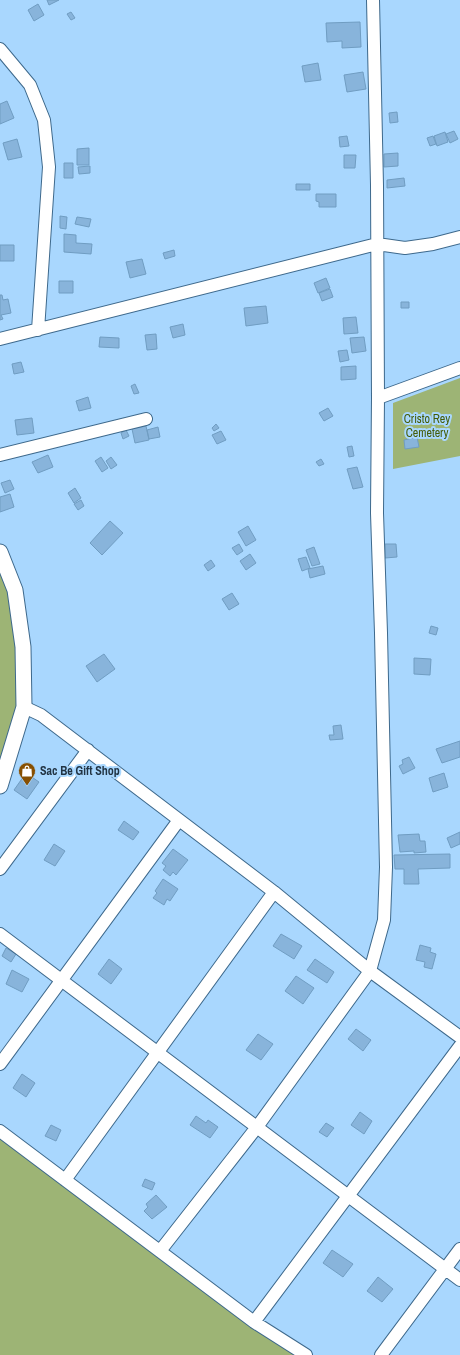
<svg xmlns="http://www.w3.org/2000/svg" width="460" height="1355" viewBox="0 0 460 1355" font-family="'Archivo Narrow',sans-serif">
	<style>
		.green { fill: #9db475 }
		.building { fill: #88b4db; stroke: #709dc2 }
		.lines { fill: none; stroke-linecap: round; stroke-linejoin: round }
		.minor-casing { stroke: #3e698c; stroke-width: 14 }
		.major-casing { stroke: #3e698c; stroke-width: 17 }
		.minor { stroke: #fff; stroke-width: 12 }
		.major { stroke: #fff; stroke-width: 15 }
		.labels { text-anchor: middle; stroke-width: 4; stroke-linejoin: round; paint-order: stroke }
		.park-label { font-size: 12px; fill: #445b06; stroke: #a9d7fe }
		.poi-label { font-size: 12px; font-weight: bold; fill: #223444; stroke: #a9d7fe; text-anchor: start }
	</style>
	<rect width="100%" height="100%" fill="#a9d7fe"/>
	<path class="green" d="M460 378V456L393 469V403Z
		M0 552 4 559 24 707 0 786Z
		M0 1135 299 1355H0Z"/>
	<path class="building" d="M47 0H59L49 5Z
		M38 4 44 15 34 21 28 10Z
		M71 12 75 18 71 20 67 14Z
		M360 22 361 47 342 48V41L327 42 326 23Z
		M318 63 321 80 305 82 302 66Z
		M363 72 366 89 347 92 344 75Z
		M7 101 14 118 0 124V104Z
		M397 112 398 122 390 123 389 113Z
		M454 131 458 139 450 143 446 134Z
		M445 132 448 142 437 146 434 136Z
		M347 136 349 146 340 147 339 137Z
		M433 136 436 144 430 146 427 138Z
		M17 139 22 157 8 160 3 143Z
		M89 148V165H77V149Z
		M398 153V166L384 167V154Z
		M344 155H356L355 168H344Z
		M64 163H73V178H64Z
		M90 166V173L79 174 78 167Z
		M404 178 405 186 387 188V180Z
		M296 184H310V190H296Z
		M316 194H336V207H319V202L316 201Z
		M60 216 67 217 66 229 60 228Z
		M77 217 91 219 89 227 75 224Z
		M64 234 76 235V243L92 244 91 254 64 252Z
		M0 245H14V261H0Z
		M174 250 175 256 165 259 163 253Z
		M142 259 146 274 130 278 126 262Z
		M326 278 330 288 318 293 314 283Z
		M59 281H73V293H59Z
		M330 289 333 297 322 301 319 293Z
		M0 295H2L3 300 8 299 11 313 1 315 3 319 0 320Z
		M401 302H409V308H401Z
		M266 306 268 323 246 326 244 308Z
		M356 317 358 333 344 334 343 318Z
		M183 324 185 335 173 338 170 327Z
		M156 334 157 349 147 350 145 335Z
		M100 337 119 338V348L99 347Z
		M364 337 366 351 352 353 350 338Z
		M347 350 349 360 340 362 338 351Z
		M21 362 24 372 14 374 12 364Z
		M356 366V379L341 380V367Z
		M135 384 139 393 134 394 131 386Z
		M88 397 91 408 79 411 76 401Z
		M328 408 333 416 324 421 319 413Z
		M32 418 34 433 17 435 15 420Z
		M216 424 219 428 214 431 212 428Z
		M146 426 149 440 135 443 132 429Z
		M158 427 160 437 149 439 147 430Z
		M126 430 129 436 123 439 121 433Z
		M221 431 226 440 217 444 212 435Z
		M417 437 419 447 405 449 404 440Z
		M352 446 354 456 349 457 347 447Z
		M48 455 53 467 38 473 32 462Z
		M101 457 108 468 102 472 95 461Z
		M111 457 117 465 111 469 106 461Z
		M321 459 324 464 319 466 316 462Z
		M357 467 363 487 353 489 347 469Z
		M10 480 14 489 5 493 1 483Z
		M75 488 81 498 74 503 68 493Z
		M10 494 14 507 0 512V497Z
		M81 500 84 506 78 510 74 504Z
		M110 521 123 533 102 555 90 543Z
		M248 526 256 540 246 546 238 532Z
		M239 544 243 551 237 555 232 548Z
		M385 544H396L397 557 385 558Z
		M314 547 320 564 312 566 306 550Z
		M250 554 256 563 246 570 240 561Z
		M306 557 310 568 302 571 298 559Z
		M211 560 215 566 208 571 204 565Z
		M323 566 325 574 310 578 308 569Z
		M232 593 239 604 229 610 222 599Z
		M431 626 438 628 436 635 429 633Z
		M104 654 115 669 97 682 86 666Z
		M414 658 431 659 430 675 414 674Z
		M341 725 343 739 330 740 329 735H334L333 726Z
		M460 741V757L442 763 436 749Z
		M409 757 415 768 403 774 399 766 403 764 402 760Z
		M26 773 39 782 27 799 14 790Z
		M444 773 448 787 433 792 429 778Z
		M124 821 139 832 133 840 118 830Z
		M460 832V844L451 848 447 838Z
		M419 834 420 841H425L426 852 414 853V851L400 852 398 835Z
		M54 844 65 851 55 866 44 860Z
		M173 849 188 860 176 875 173 872 170 876 163 870 166 866 162 863Z
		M450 854V868L418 869 419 884H404V869H395L394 855Z
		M163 879 178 889 170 901 167 899 164 905 153 898 157 893 155 891Z
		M281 934 302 946 294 959 273 946Z
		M420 945 431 948 430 952 436 954 432 969 424 967 425 962 416 960Z
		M6 948 16 954 11 962 2 956Z
		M109 959 122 969 111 984 98 974Z
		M315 959 334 972 327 983 307 970Z
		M12 970 29 979 22 992 6 984Z
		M296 976 314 988 303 1004 285 991Z
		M356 1029 371 1040 363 1051 348 1039Z
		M258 1034 273 1044 261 1060 246 1050Z
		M22 1074 35 1083 26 1097 13 1088Z
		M360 1112 372 1121 364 1134 351 1125Z
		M196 1116 206 1123 208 1120 218 1127 210 1138 190 1125Z
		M326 1123 334 1128 327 1137 319 1132Z
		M51 1125 61 1130 56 1141 45 1136Z
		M145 1179 155 1183 152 1190 142 1186Z
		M156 1195 167 1207 152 1219 144 1211 148 1207 146 1204Z
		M332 1250 353 1264 343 1277 323 1263Z
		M378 1277 393 1289 382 1302 367 1291Z"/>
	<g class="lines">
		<g class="minor-casing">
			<path id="minor" d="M0 49 30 85 44 120 49 167 38 330
				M0 339 377 244 405 248 433 244 460 237
				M378 398 460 368
				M0 455 146 419
				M24 707 41 715 274 892 370 971 460 1037
				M0 869 88 750
				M0 934 460 1280
				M0 1064 179 820
				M0 1131 254 1322 306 1355
				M65 1180 274 892
				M160 1251 257 1127 370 971 384 920 386 867 381 633 377 513 378 398 377 185 373 0
				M254 1322 460 1046
				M381 1355 460 1249"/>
		</g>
		<g class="major-casing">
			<path id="major" d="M0 552 15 590 23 647 24 707 0 786"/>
		</g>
		<use href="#minor" class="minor"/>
		<use href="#major" class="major"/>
	</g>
	<defs>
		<g id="shop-pin" transform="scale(0.9)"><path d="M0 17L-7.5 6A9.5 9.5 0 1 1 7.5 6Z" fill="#874f01" stroke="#a9d7fe"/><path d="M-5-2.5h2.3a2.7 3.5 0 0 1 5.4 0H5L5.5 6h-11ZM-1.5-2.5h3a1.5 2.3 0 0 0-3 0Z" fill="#fff"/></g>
	</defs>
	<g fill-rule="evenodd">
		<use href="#shop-pin" x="27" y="771"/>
	</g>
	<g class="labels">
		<g class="park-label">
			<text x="427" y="423">Cristo Rey<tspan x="427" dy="14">Cemetery</tspan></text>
		</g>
		<g class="poi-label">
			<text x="40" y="775">Sac Be Gift Shop</text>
		</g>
	</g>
</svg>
